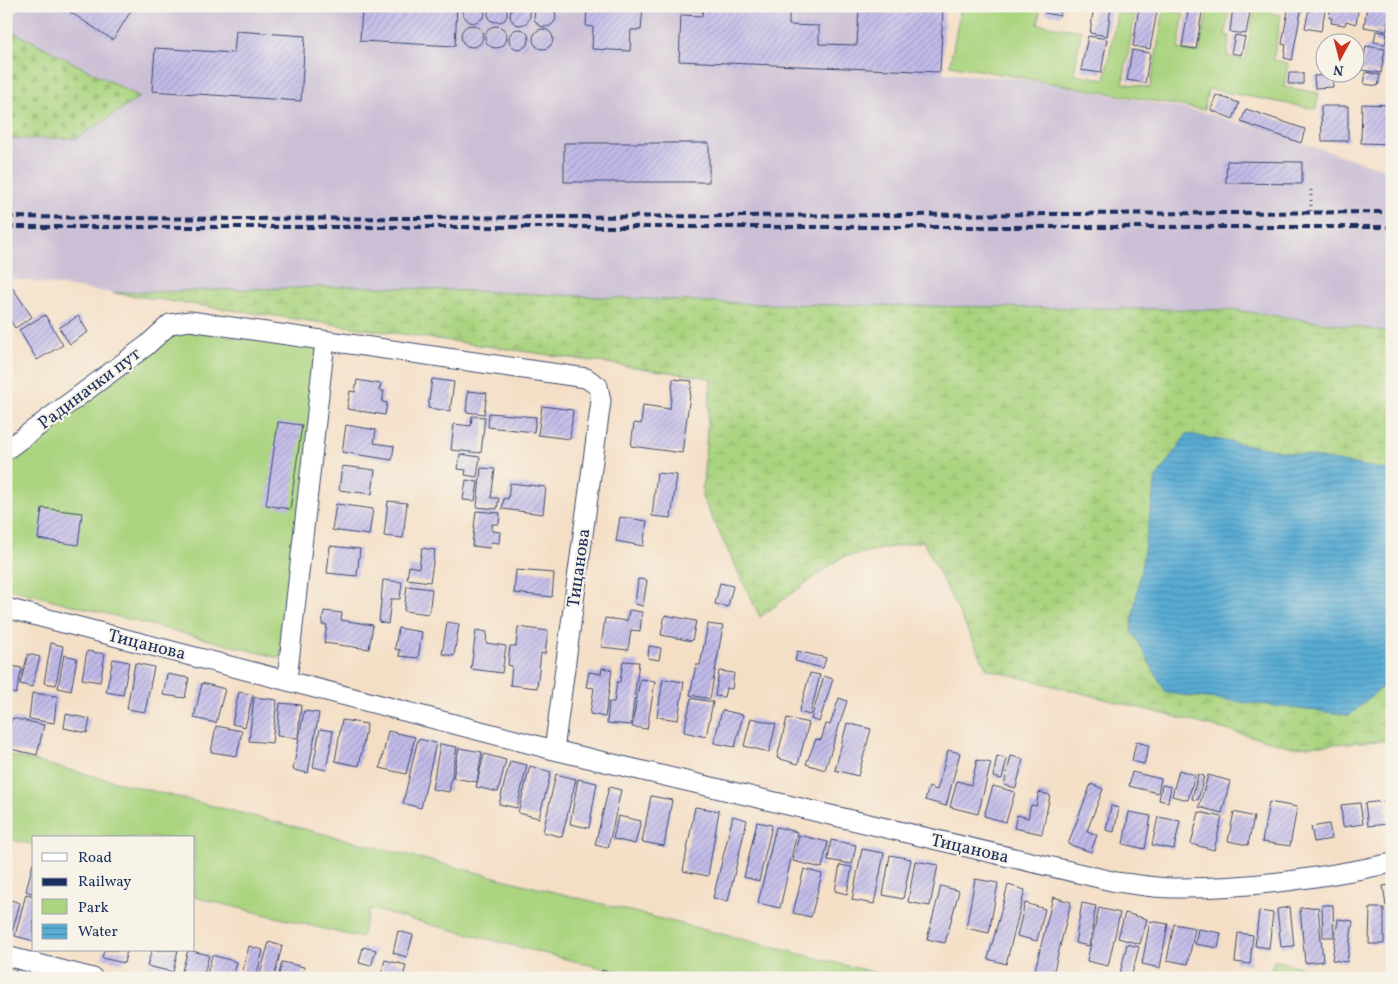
<svg xmlns="http://www.w3.org/2000/svg" width="1398" height="984" viewBox="0 0 1398 984" font-family="Vollkorn,serif">
	<style>
		.industrial { fill: #cbbfd5 }
		.green { fill: #aad47f; stroke: #62826e }
		.wetland { fill: url(#wetland-marsh); stroke: #62826e }
		.cemetery { fill: url(#cemetery-stones); stroke: #62826e }
		.water { fill: url(#water-rules); stroke: #3a6e99 }
		.building { fill: url(#building-hatch) }
		.lines { fill: none; stroke-linecap: round; stroke-linejoin: round }
		.street-casing { stroke: #3c496e; stroke-width: 21 }
		.path { stroke: #3c496e; stroke-width: 3; stroke-dasharray: 1 4; stroke-linecap: butt }
		.street { stroke: #fff; stroke-width: 19 }
		.rail { stroke: #1b2f5e; stroke-width: 4; stroke-dasharray: 8 4; stroke-linecap: butt }
		.labels { text-anchor: middle; stroke-width: 4.5; stroke-linejoin: round; paint-order: stroke }
		.street-label { font-size: 18px; fill: #1b2f5e; stroke: #f7f3e8 }
	</style>
	<defs>
		<pattern id="wetland-marsh" width="20" height="14" patternUnits="userSpaceOnUse" patternTransform="scale(1.25)"><rect width="20" height="14" fill="#aad47f"/><path d="M1 5h8M5 5V1M11 12h8M15 12V8" fill="none" stroke="#92b670"/></pattern>
		<pattern id="cemetery-stones" width="16" height="16" patternUnits="userSpaceOnUse" patternTransform="scale(1.25)"><rect width="16" height="16" fill="#aad47f"/><path d="M2 7V4a2 2 0 0 1 4 0v3zM10 15v-3a2 2 0 0 1 4 0v3z" fill="#92b670"/></pattern>
		<pattern id="water-rules" width="6" height="5" patternUnits="userSpaceOnUse" patternTransform="scale(1.25)"><rect width="6" height="5" fill="#59acd4"/><path d="M0 2.5h6" fill="none" stroke="#498caf"/></pattern>
		<pattern id="building-hatch" width="6" height="6" patternUnits="userSpaceOnUse" patternTransform="scale(1.25)"><rect width="6" height="6" fill="#c3bcea"/><path d="M-1 1l2-2M0 6l6-6M5 7l2-2" fill="none" stroke="#9e99c1"/></pattern>
	</defs>
	<rect width="100%" height="100%" fill="#f7f3e8"/>
	<filter id="ink" filterUnits="userSpaceOnUse"><feTurbulence type="fractalNoise" baseFrequency=".02" numOctaves="2"/><feDisplacementMap in="SourceGraphic" scale="10" xChannelSelector="R" yChannelSelector="G"/><feConvolveMatrix kernelMatrix="1 2 1 2 8 2 1 2 1" color-interpolation-filters="sRGB"/></filter>
	<filter id="wash" filterUnits="userSpaceOnUse"><feTurbulence type="fractalNoise" baseFrequency=".0096" numOctaves="4" result="noise"/><feDisplacementMap in="SourceGraphic" scale="20" xChannelSelector="R" yChannelSelector="G"/><feGaussianBlur stdDeviation="1.12" result="paint"/><feColorMatrix in="noise" values="0 0 0 0 0 0 0 0 0 0 0 0 0 0 0 0 0 1.4 0 .05"/><feComposite in="paint" operator="in"/></filter>
	<g filter="url(#wash)">
		<rect width="100%" height="100%" fill="#f4dfc6"/>
		<path class="industrial" d="M20 6H945L943 73 1018 79 1054 84 1210 114 1387 170 1392 168V332L1235 310 758 304 357 286 113 293 6 278V139L77 138 140 97 6 28V26Z"/>
		<path class="green" d="M961 6H983L998 9 999 6H1041L1038 24 1081 31 1074 74 1105 79 1117 12 1135 15 1123 83 1150 88 1164 10 1184 13 1178 49 1199 53 1208 6H1222V11L1229 13 1225 35 1230 36 1227 56 1245 60 1255 6H1271L1270 13 1281 15 1273 60 1288 63 1284 87 1319 93 1316 109 1208 89 1204 110 950 65Z
			M179 330 324 348 280 658 6 588V464Z
			M6 754 896 978H641L370 909 361 938 194 897V838H34V845L6 838Z
			M1274 960 1342 978H1269Z"/>
		<path class="wetland" d="M357 286 758 304 1235 310 1392 332V740L1293 747 987 669 923 541 842 557 760 617 702 497 711 378 113 293Z"/>
		<path class="cemetery" d="M6 28 140 97 77 138 6 139Z"/>
		<path class="water" d="M1187 434 1392 471V678L1350 715 1166 693 1131 629 1156 478Z"/>
		<g id="blocks">
			<path class="building" d="M534 16a11 11 0 1 1 22 0a11 11 0 1 1-22 0Z
				M510 15a10 10 0 1 1 20 0a10 10 0 1 1-20 0Z
				M61 6H134L113 40Z
				M362 6H457L455 46 360 41Z
				M464 6H483L485 14 483 18 474 23 469 22 463 15Z
				M490 6H505L507 10V15L505 20 500 22H495L490 20 488 15V10Z
				M587 6H643L641 30H631L630 51 592 49 593 27 586 26Z
				M703 6H789V25L819 26V44L857 45 859 6H943L940 72 679 61 681 15 702 16Z
				M1046 6H1062L1060 16 1045 13Z
				M1094 6 1111 7 1107 36 1090 33Z
				M1139 6H1158L1150 49 1133 46Z
				M1189 6H1203L1196 49 1182 47Z
				M1233 6H1251L1246 34 1230 32Z
				M1275 6H1302L1292 60 1284 58 1286 45 1282 44 1288 10 1275 8Z
				M1306 6H1326L1321 31 1305 28 1309 9 1305 8Z
				M1331 6H1359L1356 24 1346 21 1345 25 1331 23 1332 18H1329Z
				M1367 6 1390 8 1387 31 1364 27Z
				M461 36a11 11 0 1 1 22 0a11 11 0 1 1-22 0Z
				M485 37a11 11 0 1 1 22 0a11 11 0 1 1-22 0Z
				M509 39a10 10 0 1 1 20 0a10 10 0 1 1-20 0Z
				M533 39a10 10 0 1 1 20 0a10 10 0 1 1-20 0Z
				M236 31 305 36 301 101 152 91 155 48 234 53Z
				M1376 31 1387 33 1385 44 1374 42Z
				M1235 35 1245 37 1241 55 1231 53Z
				M1088 36 1107 39 1101 73 1081 70Z
				M1366 46 1385 49 1381 73 1362 70Z
				M1132 50 1150 53 1145 83 1127 80Z
				M1366 72 1380 75 1378 86 1364 84Z
				M1289 73H1303V84H1288Z
				M1332 75 1333 87 1315 88 1314 76Z
				M1216 95 1239 103 1233 119 1211 110Z
				M1362 104 1392 105V144L1361 143Z
				M1321 106H1348V141H1322Z
				M1246 109 1305 129 1301 143 1241 122Z
				M564 143H709V182H564Z
				M1227 161 1302 162V184L1226 183Z
				M10 284 32 317 15 328 6 314V287Z
				M45 315 63 345 37 360 19 330Z
				M78 316 88 332 70 344 59 328Z
				M432 379 454 382 450 411 428 408Z
				M673 379 692 381 682 453 631 446 634 423 641 424 643 405 670 409Z
				M357 380 381 384 379 391H384L382 402 387 403 385 415 347 409 350 391 355 392Z
				M468 391 487 393 484 414 466 412Z
				M542 406 573 410 570 439 538 435Z
				M489 413 536 417 534 432 488 427Z
				M472 416 485 417 481 453 451 450 454 424 471 426Z
				M278 422 302 425 290 509 266 505Z
				M346 425 376 430 374 443 394 446 392 460 342 452Z
				M460 454 480 457 477 477 465 475 466 470 458 469Z
				M342 466 375 470 372 494 339 490Z
				M481 468 495 469 491 498H499L497 509 477 507Z
				M657 473 677 475 671 518 652 516Z
				M466 480 478 482 475 501 463 500Z
				M510 483 546 487 543 514 502 509 504 498 508 499Z
				M388 501 407 503 403 538 384 536Z
				M336 504 373 509 369 535 332 530Z
				M42 508 82 513 78 545 38 539Z
				M476 511 500 513 499 524H492V531L500 532 499 543 491 542 490 548 472 546Z
				M620 517 647 521 643 546 616 541Z
				M330 546 360 549 357 576 327 573Z
				M422 548 435 550 430 582 407 579 409 566 419 568Z
				M516 570 554 573 552 597 514 593Z
				M638 579 647 580 643 606 635 604Z
				M383 580 402 582 400 599H391L388 624 379 622Z
				M720 583 733 586 728 607 715 604Z
				M407 586 432 589 429 614 404 611Z
				M629 610 642 612 640 631 631 630 628 650 601 647 605 618 627 621Z
				M324 611 342 613 341 620 373 625 369 649 324 643 327 625H322Z
				M665 615 696 621 692 641 661 635Z
				M447 622 459 624 454 656 442 654Z
				M708 624 723 626 710 699 690 695 696 665H700Z
				M518 627 548 631 545 654 541 653 537 688 510 685 512 666 508 665 510 646H516Z
				M398 628 422 632 418 658 399 656 400 650 395 649Z
				M476 630 487 632 486 643 506 646 502 673 471 669Z
				M51 643 63 646 56 685 44 683Z
				M649 646 661 648 659 660 648 658Z
				M87 651 105 654 100 682 82 679Z
				M797 651 826 658 823 668 795 661Z
				M28 654 40 657 32 687 20 684Z
				M64 655 77 658 71 691 58 688Z
				M113 659 129 662 123 695 106 692Z
				M623 661 639 662 631 725 607 723 609 702H614L617 682H620Z
				M135 663 154 667 145 712 127 709Z
				M11 666 22 668 16 694 6 691Z
				M602 668 612 670 605 717 590 714 594 688 586 687 589 672 601 674Z
				M719 671 734 673 732 689 726 688 724 697 715 696Z
				M810 673 820 675 810 715 799 712Z
				M167 674 189 678 185 698 163 695Z
				M824 676 833 679 819 722 811 719Z
				M640 679 655 681 647 729 632 727Z
				M663 679 684 682 678 720 657 717Z
				M202 683 225 689 216 723 194 718Z
				M239 692 253 695 245 727 232 724Z
				M32 693 57 696 54 723 29 719Z
				M254 697 277 700 272 743 249 741Z
				M691 698 713 702 706 737 684 732Z
				M839 698 847 701 825 770 806 764 816 739 821 740 826 724 830 725Z
				M280 703 301 705 298 738 277 736Z
				M722 710 743 715 735 747 714 743Z
				M304 711 319 713 308 773 293 770Z
				M66 714 90 719 87 733 64 728Z
				M12 718 44 725 37 755 6 748V740Z
				M751 718 776 724 769 752 744 746Z
				M787 718 809 723 798 764 777 758Z
				M342 720 367 724 359 766 335 761Z
				M847 723 871 729 858 776 835 770Z
				M216 726 242 731 237 756 211 752Z
				M320 729 333 731 326 770 313 767Z
				M388 731 415 737 406 774 380 768Z
				M418 739 436 743 421 808 403 803Z
				M1136 742 1149 745 1144 764 1132 761Z
				M440 744 457 747 449 792 432 789Z
				M459 748 482 752 477 782 453 778Z
				M948 750 960 753 946 806 925 800 929 787 937 790Z
				M484 754 506 760 498 792 476 787Z
				M997 756 1007 759 1002 779 993 777Z
				M1011 756 1023 759 1016 788 1004 785Z
				M977 760 991 763 978 814 950 807 957 781 971 785Z
				M510 761 527 765 517 808 499 804Z
				M530 766 551 772 539 818 518 813Z
				M1179 770 1195 775 1188 800 1172 796Z
				M1132 772 1161 779 1158 793 1129 786Z
				M556 774 576 779 562 837 543 832Z
				M1198 774 1204 776 1198 800 1192 799Z
				M1208 775 1230 781 1222 813 1199 807Z
				M578 779 597 783 589 828 570 824Z
				M1091 784 1103 789 1087 831 1097 835 1091 852 1068 844Z
				M1162 785 1171 787 1168 802 1159 800Z
				M993 786 1015 792 1006 822 984 816Z
				M609 787 621 790 608 848 595 845Z
				M1039 792 1050 795 1042 834 1014 828 1017 815 1028 818 1031 805 1036 806Z
				M651 796 672 800 664 846 642 842Z
				M1385 801 1387 824 1368 826 1365 803Z
				M1269 802 1297 807 1290 846 1262 842Z
				M1360 803 1363 824 1343 827 1341 805Z
				M1111 806 1119 808 1114 832 1106 830Z
				M695 807 719 811 708 876 683 871Z
				M1129 812 1151 816 1145 849 1123 844Z
				M1199 812 1222 817 1214 850 1191 844Z
				M1234 812 1254 817 1248 845 1228 841Z
				M618 816 641 821 635 844 613 839Z
				M733 816 747 820 728 901 713 898Z
				M1158 817 1180 821 1174 849 1152 845Z
				M757 822 772 825 759 881 744 877Z
				M1329 824 1332 839 1314 842 1311 827Z
				M776 827 797 832 780 908 758 903Z
				M799 835 828 842 822 868 793 861Z
				M831 840 856 845 852 864 828 860Z
				M862 849 884 853 874 904 852 900Z
				M890 855 911 859 903 899 883 895Z
				M915 861 938 865 930 906 908 902Z
				M33 863H34V894L26 891Z
				M840 865 852 867 847 894 835 891Z
				M804 869 822 874 811 917 793 913Z
				M975 879 998 883 989 933 966 928Z
				M1008 885 1025 890 1006 964 988 959Z
				M1392 885V905L1386 906 1383 886Z
				M941 886 959 891 945 943 927 939Z
				M26 894 34 896V941L15 936Z
				M1053 897 1071 902 1052 978H1033Z
				M8 899 20 903 11 935 6 933V906Z
				M1025 903 1045 909 1037 941 1017 936Z
				M1082 903 1096 906 1089 946 1075 943Z
				M1322 905H1333L1334 937H1323Z
				M1290 907 1294 946 1281 947 1277 909Z
				M1318 907 1323 961 1305 963 1300 908Z
				M1099 908 1120 913 1108 966 1087 961Z
				M1370 908H1384V944H1369Z
				M1259 911 1273 913 1269 948 1255 946Z
				M1125 913 1147 919 1140 944 1118 938Z
				M1338 919 1353 921 1347 962 1332 960Z
				M1150 921 1168 924 1160 968 1142 964Z
				M1174 924 1195 928 1188 964 1167 960Z
				M1198 929 1221 933 1218 948 1195 944Z
				M398 931 413 935 407 957 393 953Z
				M1238 933 1253 935 1250 964 1235 962Z
				M269 942 282 946 274 978H259Z
				M1127 944 1139 947 1131 978H1119Z
				M249 946 263 950 256 978H241Z
				M363 947 376 950 371 966 359 963Z
				M104 950H127L124 963 102 958Z
				M152 950H178L173 972 147 966Z
				M188 950 209 955 203 978H180Z
				M212 955 237 962 233 978H206Z
				M385 960 406 965 403 978H380Z
				M282 962 304 967 301 978H278Z
				M16 969 38 973 37 978H14Z
				M602 970 628 977V978H600Z"/>
		</g>
	</g>
	<g filter="url(#ink)">
		<use href="#blocks" fill-opacity="0" stroke="#3c496e" stroke-width="1"/>
		<g class="lines">
			<g class="street-casing">
				<path id="street" d="M6 450 146 346 170 324 190 321 586 378 598 386 601 401 554 750
					M6 608 554 750 1116 882C1134 884 1154 888 1173 888 1244 889 1322 878 1392 863
					M287 680 325 341
					M6 956 93 978"/>
			</g>
			<path class="path" d="M1311 190V212"/>
			<use href="#street" class="street"/>
			<path class="rail" d="M6 217 244 219 1392 212
				M6 227H1392"/>
		</g>
	</g>
	<g class="labels">
		<g class="street-label">
			<text transform="translate(89 388) rotate(-37)" y="6">Радиначки пут</text>
			<text transform="translate(578 568) rotate(-82)" y="6">Тицанова</text>
			<text transform="translate(147 644) rotate(14)" y="6">Тицанова</text>
			<text transform="translate(970 848) rotate(13)" y="6">Тицанова</text>
		</g>
	</g>
	<rect width="1398" height="984" fill="none" stroke="#f7f3e8" stroke-width="25"/>
	<rect x="32" y="836" width="162" height="115" fill="#f7f3e8" stroke="#9fa5b1"/>
	<rect x="42" y="853" width="25" height="8" fill="#ffffff" stroke="#9fa5b1"/>
	<text x="78" y="862" font-size="15" fill="#1b2f5e">Road</text>
	<rect x="42" y="878" width="25" height="8" fill="#1b2f5e" stroke="#9fa5b1"/>
	<text x="78" y="886" font-size="15" fill="#1b2f5e">Railway</text>
	<rect x="42" y="899" width="25" height="15" fill="#aad47f" stroke="#9fa5b1"/>
	<text x="78" y="912" font-size="15" fill="#1b2f5e">Park</text>
	<rect x="42" y="924" width="25" height="15" fill="url(#water-rules)" stroke="#9fa5b1"/>
	<text x="78" y="936" font-size="15" fill="#1b2f5e">Water</text>
	<g transform="translate(1340 58) rotate(187)"><circle r="24" fill="#f7f3e8" stroke="#9fa5b1"/>
	<path d="M0-4L9 19L0 12L-9 19Z" fill="#c8321e"/>
	<text y="-8" font-size="14" font-weight="bold" text-anchor="middle" fill="#1b2f5e">N</text>
	</g>
</svg>
